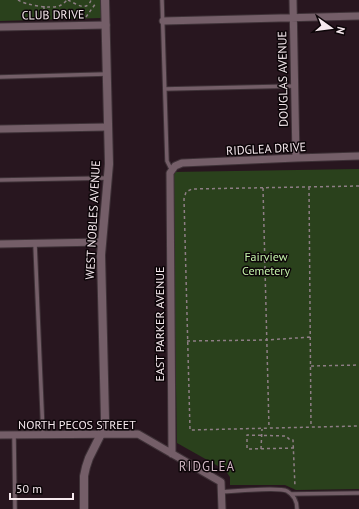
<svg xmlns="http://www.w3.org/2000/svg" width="359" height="509" viewBox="0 0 359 509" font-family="'PT Sans',sans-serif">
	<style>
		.green { fill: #2a411c }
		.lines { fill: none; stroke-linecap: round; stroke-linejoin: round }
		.service-casing { stroke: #3e3137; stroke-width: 5.5 }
		.minor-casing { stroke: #3e3137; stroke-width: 9 }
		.tertiary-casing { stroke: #3e3137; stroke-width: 10 }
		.path { stroke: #8e7e85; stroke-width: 1.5; stroke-dasharray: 3 3; stroke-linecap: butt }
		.service { stroke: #745e68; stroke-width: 3.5 }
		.minor { stroke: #745e68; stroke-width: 7 }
		.tertiary { stroke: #745e68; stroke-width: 8 }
		.labels { text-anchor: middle; stroke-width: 3; stroke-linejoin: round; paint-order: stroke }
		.street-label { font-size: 12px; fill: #f6e9ee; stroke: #0c0508 }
		.park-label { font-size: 12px; fill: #c5f4ab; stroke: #0c0508 }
		.neighbourhood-label { font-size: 13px; letter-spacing: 1px; fill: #d0b6c2; stroke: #0c0508 }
	</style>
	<rect width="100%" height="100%" fill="#28161f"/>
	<path class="green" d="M0 0H101V18L0 21Z
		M359 169V489L296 490 285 485H230V477L225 470 177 443 172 172Z"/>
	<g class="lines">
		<g class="service-casing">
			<path id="service" d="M162 0 167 161 170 167 172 169
				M0 77 107 74
				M165 89 295 86
				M0 180 107 178
				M35 244 43 434
				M14 435 15 509
				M222 492C234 491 279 487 287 491 294 495 297 502 297 509
				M291 494 359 493"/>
		</g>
		<g class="minor-casing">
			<path id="minor" d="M293 0 296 158
				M163 21 359 16
				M0 27 106 25
				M0 129 108 127
				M0 244 102 242
				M0 435 138 434 221 482 222 509
				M172 454 170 173 175 166 182 163 296 158 359 156"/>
		</g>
		<g class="tertiary-casing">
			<path id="tertiary" d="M84 509V476L86 467 89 458 101 434 105 419 101 255 109 164 105 0"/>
		</g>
		<path class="path" d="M18 0C25 5 51 9 59 6 62 5 65 2 67 0
			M68 0C76 4 87 12 91 0
			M44 6V18
			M86 17 96 3
			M359 186 192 189 186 192 184 199 190 430 359 426
			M309 187 311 427
			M263 188 269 428
			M187 341 267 340 311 337
			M311 366 359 365
			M294 448 247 449V435L286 436 290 440H293L295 487
			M261 449 262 429"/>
		<use href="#service" class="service"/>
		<use href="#minor" class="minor"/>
		<use href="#tertiary" class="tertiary"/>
	</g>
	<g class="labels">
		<g class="street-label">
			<text transform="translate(53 15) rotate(-1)" y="4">CLUB DRIVE</text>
			<text transform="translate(283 79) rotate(-91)" y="4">DOUGLAS AVENUE</text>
			<text transform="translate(266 149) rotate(-3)" y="4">RIDGLEA DRIVE</text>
			<text transform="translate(93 220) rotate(-87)" y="4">WEST NOBLES AVENUE</text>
			<text transform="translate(160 324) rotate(-90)" y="4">EAST PARKER AVENUE</text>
			<text x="77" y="429">NORTH PECOS STREET</text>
		</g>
		<g class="park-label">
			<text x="266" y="261">Fairview<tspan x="266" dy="14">Cemetery</tspan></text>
		</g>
		<g class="neighbourhood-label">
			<text x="207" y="471">RIDGLEA</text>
		</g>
	</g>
	<g transform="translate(331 28) rotate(104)" stroke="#0c0508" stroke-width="3" paint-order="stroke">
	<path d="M0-3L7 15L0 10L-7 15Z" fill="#f6e9ee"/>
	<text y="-6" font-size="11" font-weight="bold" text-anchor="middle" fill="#f6e9ee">N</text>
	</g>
	<path d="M10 493v6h63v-6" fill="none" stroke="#f6e9ee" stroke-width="2"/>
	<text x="16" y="493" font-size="12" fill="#f6e9ee" stroke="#0c0508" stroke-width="3" paint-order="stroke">50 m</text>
</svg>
